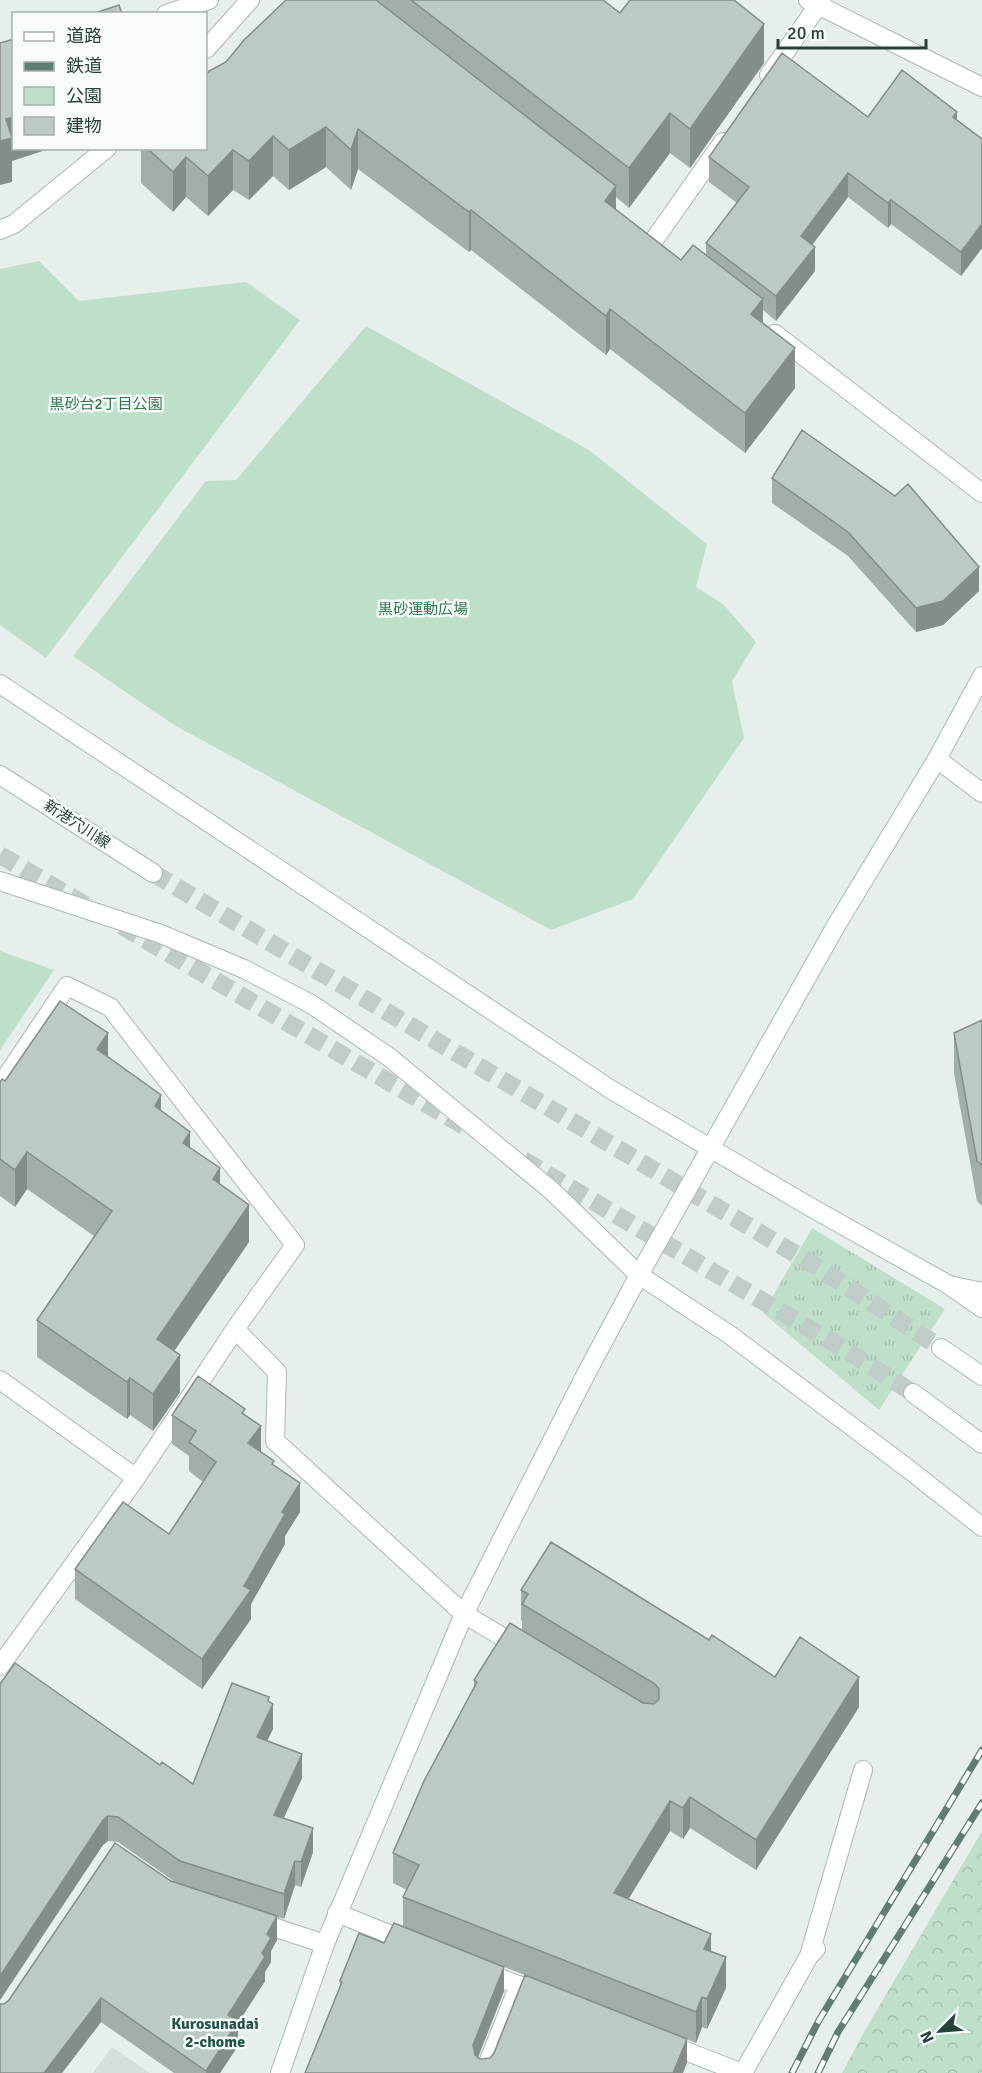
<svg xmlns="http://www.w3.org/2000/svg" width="982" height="2073" viewBox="0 0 982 2073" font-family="Signika,'Noto Sans JP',sans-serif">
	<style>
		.built { fill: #d4dfda }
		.grass { fill: url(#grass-tufts) }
		.forest { fill: url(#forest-crowns) }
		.park { fill: #bfe0c8 }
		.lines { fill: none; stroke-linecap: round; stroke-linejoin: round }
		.secondary-tunnel { stroke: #bfccc8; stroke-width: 18; stroke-dasharray: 18 9; stroke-linecap: butt }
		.street-casing { stroke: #a8b8b2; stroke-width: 20 }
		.secondary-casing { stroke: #a4bbb3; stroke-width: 20 }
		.street { stroke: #fff; stroke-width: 18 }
		.secondary { stroke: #fff; stroke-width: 18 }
		.rail-casing { stroke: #5f7d75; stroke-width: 7 }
		.rail { stroke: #f7fbf9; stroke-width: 4.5; stroke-dasharray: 14; stroke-linecap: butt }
		.wall { fill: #a1aea9; fill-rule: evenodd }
		.shaded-wall { fill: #838d89 }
		.building { fill: #bbcac4; stroke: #838d89; stroke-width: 1.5 }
		.labels { text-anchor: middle; stroke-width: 5; stroke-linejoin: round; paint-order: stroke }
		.park-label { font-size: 15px; fill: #2d7a4b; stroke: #f7fbf9 }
		.street-label { font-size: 15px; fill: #24423a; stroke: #f7fbf9 }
		.neighbourhood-label { font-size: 16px; font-weight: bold; fill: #1f5548; stroke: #f7fbf9 }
	</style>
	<defs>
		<pattern id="grass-tufts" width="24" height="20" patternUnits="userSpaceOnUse" patternTransform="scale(1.5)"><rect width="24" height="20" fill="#bfe0c8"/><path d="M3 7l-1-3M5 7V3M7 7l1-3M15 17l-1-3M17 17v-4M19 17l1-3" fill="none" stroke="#a4c1ad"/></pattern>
		<pattern id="forest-crowns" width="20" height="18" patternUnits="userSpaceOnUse" patternTransform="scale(1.5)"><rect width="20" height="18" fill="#bfe0c8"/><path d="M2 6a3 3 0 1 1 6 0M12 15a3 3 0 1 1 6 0" fill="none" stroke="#a4c1ad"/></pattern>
	</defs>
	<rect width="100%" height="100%" fill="#e6efeb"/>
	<path class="built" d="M112 2047 150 2073H93Z"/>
	<path class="grass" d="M812 1228 945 1309 879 1410 763 1313Z"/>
	<path class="forest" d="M982 1831V2073H842L864 2032Z"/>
	<path class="park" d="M39 261 79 301 246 282 300 320 46 658 0 625V269Z
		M366 326 589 450 707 544 696 587 723 604 756 642 732 681 744 738 633 899 551 930 174 725 73 656 206 481 236 480Z
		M0 951 54 970 0 1050Z"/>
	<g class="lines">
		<path class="secondary-tunnel" d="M0 855 87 906
			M153 873 814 1265 941 1348
			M122 926 466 1127
			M523 1160 846 1350 913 1393"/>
		<g class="street-casing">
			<path id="street" d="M808 0 982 87
				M166 14 209 0
				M206 49 250 0
				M769 75 822 0
				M0 230 14 224 107 148
				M654 240 723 142
				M775 334 982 493
				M937 759 982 793
				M0 881 161 934 244 969 311 1004 389 1057 551 1190 639 1275 730 1335 911 1471 982 1527
				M0 1086 67 986 110 1007 295 1245 240 1322 136 1478 0 1666
				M949 1285 982 1292
				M235 1329 277 1372 275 1441 464 1614 521 1648
				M0 1380 136 1478
				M337 1913 411 1943
				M255 1921 325 1944
				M809 1956 863 1770
				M481 1971 542 1994
				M665 2043 742 2073
				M484 2073 519 1985
				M743 2073 809 1956 816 1949"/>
		</g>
		<g class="secondary-casing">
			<path id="secondary" d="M0 684 610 1089 805 1204 949 1285 982 1308
				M0 775 153 873
				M941 1348 982 1376
				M913 1393 982 1444
				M280 2073 325 1944 464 1614 587 1372 639 1275 837 924 937 759 982 676"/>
		</g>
		<use href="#street" class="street"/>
		<use href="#secondary" class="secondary"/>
		<g class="rail-casing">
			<path id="rail" d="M792 2073 818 2022 982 1750
				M818 2073 838 2032 982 1803"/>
		</g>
		<use href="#rail" class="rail"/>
	</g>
	<path class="wall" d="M286 0H603L620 13 764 63 690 168 670 153 629 208 616 197V210L681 260 706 256V243L737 203 709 182V157L868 117 957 120 982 139V248L961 276 891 224 888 228 848 197 812 245 815 271 776 321 763 310V323L795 388 745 453 610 349 606 355 471 250 469 252 358 169 351 190 326 167 289 190 273 176 249 200 233 190 208 216 186 197 173 212 141 183V148H206L226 62Z
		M772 478 979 591 943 625 916 632 848 556 772 503Z
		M982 1020V1206L977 1201 954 1073V1033Z
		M108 1057 161 1110 220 1184 249 1242 174 1351 180 1392 153 1431 130 1415 127 1419 37 1357V1320L94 1236 27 1189 15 1207 0 1196V1082Z
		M172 1415H245L261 1452 274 1466 300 1512 285 1536V1544L251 1604V1619L202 1689 75 1599V1569L169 1534 203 1482 189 1471V1456L172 1444Z
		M521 1590 709 1640 775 1677 859 1707 756 1870 690 1828 683 1839 670 1831 628 1899 711 1951 726 1988 707 2029 702 2027 696 2043 687 2039V2063L305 2073 340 1989V1981L403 1927V1897L407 1890 393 1883V1853L474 1687V1680L522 1630V1621L521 1620ZM504 1967 525 1975 494 2053 490 2058 480 2059 478 2058 504 1991Z
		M0 1684 160 1765 193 1784 269 1702 273 1729 267 1741 302 1778 284 1818 313 1852 301 1887 295 1885 284 1919 277 1917V1940L271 1951V1962L265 1972V1981L238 2023V2046L220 2073H174L101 2022 62 2073H0L4 2004 171 1881 178 1884 118 1842 108 1841 103 1845 0 2000Z"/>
	<path class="shaded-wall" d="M764 24V63L690 168V129Z
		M957 112V136L953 117Z
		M670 113V153L629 208V168Z
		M14 117V148H52L12 161V182L0 185V141L6 119Z
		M326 127V167L289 190V150Z
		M358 129V169L351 190V150Z
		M273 136V176L249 200V161Z
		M233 150V190L208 216V176Z
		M186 157V197L173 212V172Z
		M848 173V197L801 260V236Z
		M616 186V226L605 201Z
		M891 200V224L888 228V203Z
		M471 210V250L469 252V212Z
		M982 224V248L961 276V252Z
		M815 247V271L776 321V296Z
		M763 299V338L751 314Z
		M610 309V349L606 355V316Z
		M795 348V388L745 453V413Z
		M979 567V591L943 625 916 632V608Z
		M108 1033V1070L97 1049Z
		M161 1095V1132L155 1106Z
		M190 1132V1169L183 1143Z
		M27 1152V1189L15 1207V1170Z
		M220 1168V1205L213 1179Z
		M249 1205V1242L157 1376V1339Z
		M180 1355V1392L153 1431V1394Z
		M130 1378V1415L127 1419V1382Z
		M261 1426V1455L248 1443Z
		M300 1483V1512L285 1536V1544L251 1604V1619L202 1689V1659L244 1586 282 1512Z
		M859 1677V1707L756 1870V1840Z
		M269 1697V1713L273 1704V1729L257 1761V1737Z
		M302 1754V1778L274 1839V1815Z
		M690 1797V1828L683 1839V1808Z
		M670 1801V1831L614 1923V1893Z
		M108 1816V1841L103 1845 0 2000V1976L103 1820Z
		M313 1828V1852L301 1887V1862Z
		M295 1861V1885L284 1919V1894Z
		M277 1916V1940L271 1951V1962L265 1972V1981L238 2023V2046L220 2073H206L228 2015 262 1953 267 1934Z
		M711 1934V1965L704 1949Z
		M726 1957V1988L707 2029V1999Z
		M504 1967V1991L473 2069V2045Z
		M702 1997V2027L696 2043V2012Z
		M101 1998V2022L62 2073H44Z
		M687 2039V2063L683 2073H673Z"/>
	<path class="building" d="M286 0H376L616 186 605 201 681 260 693 245 763 299 751 314 795 348 745 413 610 309 606 316 471 210 469 212 358 129 351 150 326 127 289 150 273 136 249 161 233 150 208 176 186 157 173 172 147 148H206V75L209 71 226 62 244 40Z
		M411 0H603L620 13 630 0H734L764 24 690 129 670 113 629 168Z
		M119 5 122 14H92Z
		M14 39V117L6 119 12 138 0 141V43Z
		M782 53 868 117 902 70 957 112 953 117 982 139V224L961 252 891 200 888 203 848 173 801 236 815 247 776 296 706 243 749 187 709 157Z
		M802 430 895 496 908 484 979 567 943 601 916 608 848 532 772 478Z
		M60 1001 108 1033 97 1049 161 1095 155 1106 190 1132 183 1143 220 1168 213 1179 249 1205 157 1339 180 1355 153 1394 130 1378 127 1382 37 1320 112 1211 27 1152 15 1170 0 1159V1082L2 1079 5 1081Z
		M982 1020V1165L977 1161 954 1033Z
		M198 1376 245 1409 242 1413 261 1426 248 1443 274 1461 272 1464 300 1483 282 1512 285 1514 244 1586 251 1590 202 1659 75 1569 123 1502 169 1534 216 1462 189 1442 196 1431 172 1415Z
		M551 1542 709 1640 712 1635 775 1677 800 1637 859 1677 756 1840 690 1797 683 1808 670 1801 614 1893 711 1934 704 1949 726 1957 707 1999 702 1997 696 2012 403 1897 419 1865 393 1853 424 1781 477 1682 474 1680 510 1623 643 1703 654 1704 659 1699V1689L655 1684 522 1604 528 1594 521 1590Z
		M15 1663 160 1765 162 1762 193 1784 232 1683 269 1697 268 1701 273 1704 257 1737 302 1754 274 1815 313 1828 301 1862 295 1861 284 1894 180 1861 118 1817 108 1816 103 1820 0 1976V1684Z
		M115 1843 171 1881 277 1916 267 1934 271 1938 262 1953 265 1957 228 2015 238 2021 206 2071 101 1998 44 2073H0V2004H4L9 2000Z
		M394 1923 504 1967 473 2045 475 2055 480 2059 490 2058 494 2053 525 1975 687 2039 673 2073H305L342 1982 340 1981 359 1933 384 1943Z"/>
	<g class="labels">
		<g class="park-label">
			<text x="106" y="409">黒砂台2丁目公園</text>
			<text x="423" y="614">黒砂運動広場</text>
		</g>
		<g class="street-label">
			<text transform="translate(77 824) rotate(33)" y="5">新港穴川線</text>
		</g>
		<g class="neighbourhood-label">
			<text x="215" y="2029">Kurosunadai<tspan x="215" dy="18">2-chome</tspan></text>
		</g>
	</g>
	<rect x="12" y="12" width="195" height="138" fill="#f7fbf9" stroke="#a3b1ad" stroke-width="1.5"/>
	<rect x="24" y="32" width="30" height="9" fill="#ffffff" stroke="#a3b1ad" stroke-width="1.5"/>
	<text x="66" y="42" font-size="18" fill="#24423a">道路</text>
	<rect x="24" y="62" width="30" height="9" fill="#5f7d75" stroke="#a3b1ad" stroke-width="1.5"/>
	<text x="66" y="72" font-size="18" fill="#24423a">鉄道</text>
	<rect x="24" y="87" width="30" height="18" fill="#bfe0c8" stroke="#a3b1ad" stroke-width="1.5"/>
	<text x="66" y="102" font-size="18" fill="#24423a">公園</text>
	<rect x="24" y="117" width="30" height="18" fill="#bbcac4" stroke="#a3b1ad" stroke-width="1.5"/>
	<text x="66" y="132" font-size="18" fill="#24423a">建物</text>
	<g transform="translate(940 2031) rotate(245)" stroke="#f7fbf9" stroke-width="4.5" paint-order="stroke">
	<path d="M0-4.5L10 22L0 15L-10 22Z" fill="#24423a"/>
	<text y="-9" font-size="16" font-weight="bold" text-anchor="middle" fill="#24423a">N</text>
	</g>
	<path d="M778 39v9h148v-9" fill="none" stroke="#24423a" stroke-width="3"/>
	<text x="787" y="39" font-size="18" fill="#24423a" stroke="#f7fbf9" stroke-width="4.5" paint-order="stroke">20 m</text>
</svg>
